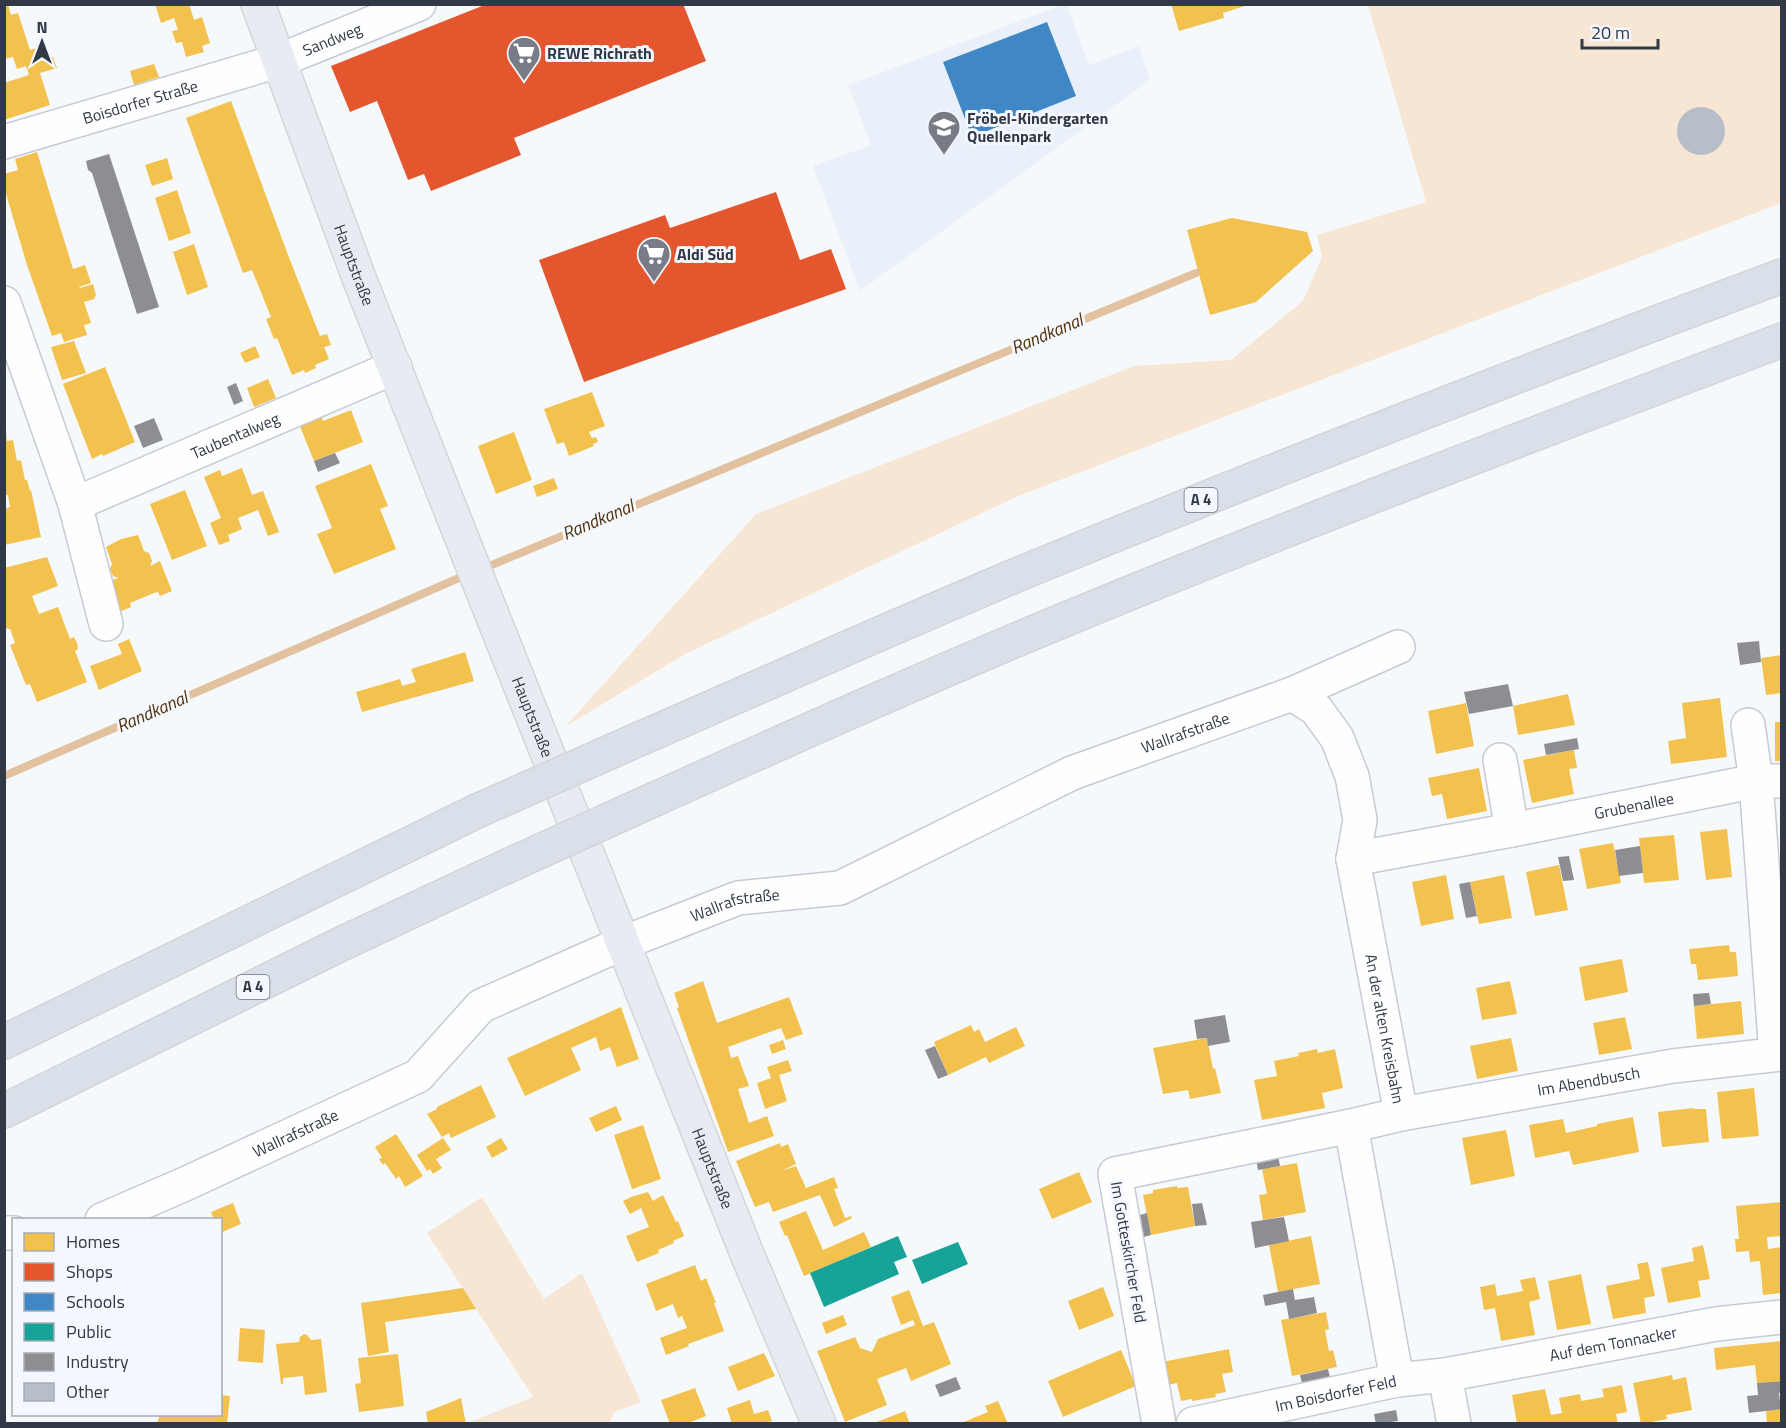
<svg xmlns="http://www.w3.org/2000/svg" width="1786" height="1428" viewBox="0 0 1786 1428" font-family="'Titillium Web',sans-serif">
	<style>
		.built { fill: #e9f0fa }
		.green { fill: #f8e6d4 }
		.homes { fill: #f2c14e }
		.shops { fill: #e4572e }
		.schools { fill: #3f88c5 }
		.public { fill: #17a398 }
		.industry { fill: #8d8d92 }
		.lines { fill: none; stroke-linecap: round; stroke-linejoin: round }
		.stream { stroke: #e2c19f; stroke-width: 8 }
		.building { fill: #b7bec9 }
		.minor-casing { stroke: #c6cad2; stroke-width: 36 }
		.major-casing { stroke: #d3d5d9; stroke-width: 36 }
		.highway-casing { stroke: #d3d5d9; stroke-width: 36 }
		.minor { stroke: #fefeff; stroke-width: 33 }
		.major { stroke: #e8ecf2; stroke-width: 33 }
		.highway { stroke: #dae0e9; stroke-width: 33 }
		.highway-bridge-casing { stroke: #d3d5d9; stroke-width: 36; stroke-linecap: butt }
		.highway-bridge { stroke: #dae0e9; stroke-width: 33 }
		.labels { text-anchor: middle; stroke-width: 6; stroke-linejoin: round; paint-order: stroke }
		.shield { fill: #f4f8fe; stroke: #6c727d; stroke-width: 1.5 }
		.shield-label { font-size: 15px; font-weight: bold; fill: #323946 }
		.street-label { font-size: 16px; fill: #323946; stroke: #f4f8fe }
		.poi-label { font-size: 16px; font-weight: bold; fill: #323946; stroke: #f4f8fe; text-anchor: start }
		.water-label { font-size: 18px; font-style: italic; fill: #4f2f05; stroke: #f4f8fe }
	</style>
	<rect width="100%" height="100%" fill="#f6f9fc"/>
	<path class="built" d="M1062 5H1067L1089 65 1139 46 1150 80 860 291 813 166 871 145 848 85Z"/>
	<path class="green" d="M1368 5H1781V203L1016 497 685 654 565 727 756 514 1134 366 1231 360 1303 301 1322 257 1317 235 1426 202Z
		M482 1197 544 1299 582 1273 641 1402 614 1412 610 1423H467L533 1397 427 1233Z"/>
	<path class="homes" d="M4 4H8L11 15 18 13 30 50 37 48 41 61 53 57 57 68 40 73 50 105 4 120V83L29 75 26 66 17 69 13 57 4 59Z
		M155 4H189L194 20 202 17 210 43 202 46 204 52 186 57 182 42 176 43 172 31 178 30 174 18 161 23Z
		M1171 4H1248V5L1223 13 1224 18 1179 31Z
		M154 64 159 77 134 85 130 71Z
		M231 101 288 255 320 336 327 334 331 345 324 347 329 359 315 365 316 368 305 373 304 370 292 375 277 338 274 339 266 319 271 317 252 270 243 273 186 118Z
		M37 152 73 269 85 265 91 283 79 287 80 288 93 284 96 295 94 299 84 302 91 323 84 325 87 335 64 342 61 333 52 336 27 265 4 187V174L18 170 15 159Z
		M167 158 173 179 152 186 145 165Z
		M177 190 191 233 169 241 155 198Z
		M1232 218 1307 232 1313 251 1256 302 1210 315 1187 230Z
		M194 244 208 287 187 295 173 252Z
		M74 341 86 373 62 380 51 347Z
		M255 346 260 357 245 363 240 353Z
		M105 367 135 442 103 456 102 454 92 459 63 384Z
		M268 379 276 398 254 407 247 388Z
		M592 392 605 426 589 432 592 438 596 437 598 442 593 444 594 446 569 456 564 442 557 444 544 409Z
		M319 410 323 421 351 410 363 442 314 461 297 419Z
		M6 431 7 441 13 440 17 461 21 460 25 480H27L30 491 31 490 41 537 4 545V509L10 507 8 495H4Z
		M514 432 532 480 496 494 478 446Z
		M371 464 388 506 380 509 396 549 334 574 317 534 332 528 315 486Z
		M242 468 252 495 263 491 279 532 268 536 258 510 238 518 242 529 228 535 230 541 219 545 210 523 221 518 204 477 220 470 222 476Z
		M554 478 558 489 537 497 533 486Z
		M185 490 207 546 172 560 150 504Z
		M138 535 144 551 149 553 152 561 150 566 160 561 172 591 160 596 158 592 154 593 130 603 131 607 119 612 107 582 118 578 113 576 110 569 112 564 106 547 121 539Z
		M47 557 58 586 32 596 39 614 58 607 70 639 74 637 77 643 78 649 75 651 87 682 37 702 30 684 26 685 10 645 15 643 10 629 4 628V568Z
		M129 639 142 671 99 690 90 666 122 654 118 644Z
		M465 652 474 681 362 712 356 692 400 679 402 686 416 682 411 669Z
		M1782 655V693L1766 695 1761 658Z
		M1568 694 1575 725 1518 735 1513 706Z
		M1720 698 1727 757 1671 764 1668 741 1686 738 1682 703Z
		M1466 703 1474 746 1436 754 1428 711Z
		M1775 722H1782V761H1775Z
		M1574 750 1577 768 1569 769 1574 794 1532 803 1523 760Z
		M1479 768 1487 811 1447 819 1442 794 1432 796 1428 778Z
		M1727 829 1732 877 1706 880 1700 832Z
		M1674 835 1679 880 1644 883 1639 838Z
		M1613 843 1621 883 1587 889 1579 849Z
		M1559 865 1568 910 1535 916 1526 872Z
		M1446 875 1454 919 1421 926 1412 882Z
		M1504 875 1512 918 1479 924 1470 882Z
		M1729 945 1730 952H1736L1738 976 1698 980 1696 964H1691L1689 949Z
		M1622 959 1628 992 1585 1001 1579 967Z
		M703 981 717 1023 789 997 803 1034 786 1040 781 1028 728 1047 731 1058 738 1056 749 1086 738 1089 749 1123 767 1116 774 1136 728 1152 677 1008 679 1007 674 993Z
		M1510 981 1517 1014 1482 1020 1476 988Z
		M1741 1001 1744 1034 1697 1039 1694 1006Z
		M621 1007 639 1059 617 1067 610 1047 600 1051 596 1037 571 1048 581 1070 525 1096 507 1058Z
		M1625 1017 1632 1049 1599 1055 1593 1023Z
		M971 1025 974 1032 979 1029 985 1042 1016 1027 1025 1046 989 1063 986 1057 948 1075 934 1042Z
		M1207 1038 1213 1069 1215 1068 1221 1093 1190 1099 1188 1090 1163 1094 1153 1048Z
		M1511 1038 1518 1071 1477 1079 1470 1046Z
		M783 1040 786 1049 772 1054 769 1045Z
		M1317 1049 1318 1053 1335 1049 1343 1088 1322 1093 1325 1108 1262 1120 1254 1080 1277 1076 1274 1061 1299 1056 1298 1053Z
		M788 1060 792 1071 779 1075 787 1101 765 1109 757 1083 771 1078 767 1067Z
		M481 1085 496 1117 451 1138 449 1133 442 1137 427 1114 437 1109V1107Z
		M1754 1088 1759 1136 1722 1139 1717 1092Z
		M616 1106 622 1120 596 1132 589 1118Z
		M1694 1108V1109H1706L1709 1142 1662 1147 1658 1112Z
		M1633 1117 1639 1152 1573 1165 1569 1151 1535 1158 1529 1125 1563 1119 1566 1133 1597 1126V1124Z
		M643 1125 661 1179 632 1189 614 1135Z
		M1506 1130 1515 1176 1471 1185 1462 1138Z
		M396 1134 423 1176 405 1187 399 1176 396 1179 385 1163 383 1165 379 1159 382 1158 375 1147Z
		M443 1138 451 1150 436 1159 442 1168 433 1174 430 1169 427 1171 417 1155Z
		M501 1138 508 1149 492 1158 486 1147Z
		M780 1143 781 1147 788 1144 796 1164 781 1171 796 1166 806 1188 834 1177 838 1188 834 1189 845 1218 851 1216 852 1218 834 1227 820 1195 773 1212 769 1202 755 1207 736 1161Z
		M1297 1163 1306 1212 1263 1220 1259 1195 1267 1194 1262 1169Z
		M1079 1172 1092 1202 1052 1219 1039 1189Z
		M1177 1186V1188L1188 1187 1195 1226 1151 1235 1143 1195 1153 1193V1190Z
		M648 1192 653 1201 663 1195 676 1222 678 1221 684 1236 673 1241 674 1243 658 1250 659 1253 637 1262 626 1236 649 1227 641 1208 630 1214 623 1201 631 1197Z
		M1782 1202V1236L1767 1237 1768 1249 1782 1247V1293L1763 1295 1760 1261 1750 1262 1749 1251 1736 1252 1735 1239H1739L1736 1206Z
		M233 1203 241 1224 220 1233V1220H214L211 1212Z
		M806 1211 823 1250 864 1232 871 1247 804 1276 787 1235 785 1236 779 1222Z
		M1311 1236 1320 1284 1278 1292 1269 1245Z
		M1703 1245 1710 1279 1698 1281 1701 1297 1668 1303 1661 1268 1694 1261 1692 1248Z
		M1648 1262 1655 1296 1644 1298 1646 1313 1613 1319 1606 1286 1640 1279 1637 1264Z
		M695 1265 701 1281 706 1278 716 1303H714L724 1331 688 1344 689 1346 666 1355 660 1338 687 1328 682 1316 678 1318 673 1304 656 1311 646 1284Z
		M1581 1274 1591 1324 1557 1330 1548 1281Z
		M1535 1277 1540 1299 1529 1302 1535 1335 1501 1341 1495 1308 1484 1310 1480 1287 1495 1284 1497 1296 1523 1291 1520 1280Z
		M1103 1287 1114 1316 1079 1330 1068 1301Z
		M463 1288 476 1309 385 1322 389 1352 368 1356 361 1303Z
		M909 1290 923 1326 934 1322 951 1364 911 1381 906 1368 877 1379 887 1405 845 1422 817 1351 855 1337 860 1348 872 1352 878 1339 915 1325 913 1320 901 1325 891 1297Z
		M1326 1312 1329 1329 1325 1330 1329 1351 1333 1350 1337 1367 1292 1376 1281 1320Z
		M843 1315 847 1325 826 1334 822 1323Z
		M240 1328 265 1330 263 1363 238 1361Z
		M304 1334 307 1335 311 1340 321 1339 327 1392 305 1395 303 1376 283 1378V1384H281L276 1344 299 1342 300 1337Z
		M1782 1341V1381L1757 1383 1755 1365 1716 1370 1714 1348Z
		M1229 1349 1233 1372 1222 1374 1226 1392 1215 1394 1216 1397 1192 1401V1399L1181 1401 1177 1383 1167 1385 1162 1362Z
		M1121 1350 1136 1386 1063 1417 1048 1381Z
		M764 1353 775 1376 738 1391 728 1367Z
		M398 1354 404 1406 359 1412 355 1384 361 1383 358 1358Z
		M1672 1375 1673 1380 1686 1377 1692 1410 1666 1415 1667 1419 1641 1424 1633 1383Z
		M1622 1385 1627 1412 1616 1414 1618 1424H1517L1512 1395 1545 1389 1551 1415 1562 1413 1559 1398 1580 1394 1581 1401 1604 1397 1602 1389Z
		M695 1388 706 1416 686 1424H670L661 1400Z
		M220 1395 230 1396 227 1424 214 1422V1424H157L160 1414H220Z
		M461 1398 466 1424H428L426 1412Z
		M750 1400 754 1414 768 1410 772 1421 762 1424H732L727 1408Z
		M998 1401 1008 1424H959L988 1412 985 1406Z
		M1782 1409V1424H1767L1766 1410Z
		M905 1411 910 1424H874V1423Z"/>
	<path class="shops" d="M487 4H683L706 61 514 138 521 155 431 191 424 174 408 180 377 101 350 112 331 66Z
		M776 192 800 260 831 249 846 289 584 382 539 260 665 215 670 228Z"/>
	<path class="schools" d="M1047 22 1076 96 972 137 943 62Z"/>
	<path class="public" d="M898 1236 907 1257 894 1262 899 1274 824 1307 810 1273Z
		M958 1242 968 1264 922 1284 912 1260Z"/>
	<path class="industry" d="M109 154 159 307 137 314 92 173 88 170 86 161Z
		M236 383 243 401 234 405 227 387Z
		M154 418 163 440 143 448 134 426Z
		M335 453 340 463 318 472 314 461Z
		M1759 641 1761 662 1740 665 1737 643Z
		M1508 684 1513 706 1469 714 1464 692Z
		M1577 738 1579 749 1546 755 1544 744Z
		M1640 846 1643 873 1619 876 1615 850Z
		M1569 856 1574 880 1563 881 1558 857Z
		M1470 882 1477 916 1466 918 1459 884Z
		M1709 993 1711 1004 1694 1006 1693 994Z
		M1225 1015 1230 1042 1208 1046 1207 1038 1197 1039 1194 1020Z
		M935 1046 948 1075 938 1079 925 1050Z
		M1278 1155 1280 1166 1258 1170 1256 1159Z
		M1202 1203 1207 1225 1195 1226 1192 1204Z
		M1147 1213 1151 1235 1140 1238 1136 1216Z
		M1284 1217 1289 1241 1255 1248 1251 1222Z
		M1293 1289 1295 1300 1314 1297 1317 1313 1289 1319 1286 1302 1265 1306 1263 1295Z
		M1328 1369 1332 1386 1304 1391 1300 1375Z
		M956 1377 961 1389 940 1397 935 1385Z
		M1782 1381V1392L1779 1393 1781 1409 1749 1413 1747 1396 1758 1395 1757 1383Z
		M1396 1410 1398 1421 1376 1424 1374 1414Z"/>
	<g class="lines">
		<path class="stream" d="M482 569 1196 273
			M4 776 468 574"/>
	</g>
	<path class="building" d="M1677 131a24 24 0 1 1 48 0a24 24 0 1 1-48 0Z"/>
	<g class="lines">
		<g class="minor-casing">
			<g id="minor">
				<path id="s1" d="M4 142 278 61 419 4"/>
				<path d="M4 303 75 504 106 624"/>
				<path id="s2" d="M75 504 395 367"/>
				<path id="s3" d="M1292 694 1316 709 1337 738 1352 776 1360 820 1353 859 1401 1114"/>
				<path d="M1748 725 1756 781 1776 1054"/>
				<path d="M1500 760 1512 830"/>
				<path id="s4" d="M1353 859 1512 830 1756 781H1782"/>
				<path id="s5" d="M102 1220 185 1184 418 1076 481 1006 623 943 738 898 840 888 1072 773 1292 694 1398 647"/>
				<path d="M4 1233H14"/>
				<path d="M1445 1375 1454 1424"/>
				<path id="s6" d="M1397 1380 1351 1126 1401 1114 1673 1066 1782 1054"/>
				<path d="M1159 1424 1115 1174 1351 1126"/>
				<path id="s7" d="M1193 1424 1397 1380 1445 1375 1716 1324 1782 1317"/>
			</g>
		</g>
		<g class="major-casing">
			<g id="major">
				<path id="s8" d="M258 4 359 278 489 607 747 1254 819 1424"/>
			</g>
		</g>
		<g class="highway-casing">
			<path id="highway" d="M628 744C764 685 899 624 1036 567 1283 466 1531 369 1782 276
				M655 799C791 738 926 677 1064 620 1301 522 1541 431 1782 340
				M4 1042 477 811
				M4 1111 339 945 503 868"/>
		</g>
		<use href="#minor" class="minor"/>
		<use href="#major" class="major"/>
		<use href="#highway" class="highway"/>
		<g class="highway-bridge-casing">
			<path id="highway-bridge" d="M477 811 628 744
				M503 868 655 799"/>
		</g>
		<use href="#highway-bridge" class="highway-bridge"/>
	</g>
	<defs>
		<g id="supermarket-pin" transform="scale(1.725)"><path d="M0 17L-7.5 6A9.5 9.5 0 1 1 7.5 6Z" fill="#777c86" stroke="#f4f8fe"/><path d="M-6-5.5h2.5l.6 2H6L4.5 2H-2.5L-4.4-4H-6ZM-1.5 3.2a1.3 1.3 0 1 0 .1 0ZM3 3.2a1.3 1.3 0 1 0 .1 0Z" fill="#fff"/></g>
		<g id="school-pin" transform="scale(1.725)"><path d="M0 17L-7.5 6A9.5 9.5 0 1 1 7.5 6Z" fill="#777c86" stroke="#f4f8fe"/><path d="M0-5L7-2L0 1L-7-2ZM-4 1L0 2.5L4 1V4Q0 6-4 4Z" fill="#fff"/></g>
	</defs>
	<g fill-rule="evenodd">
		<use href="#supermarket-pin" x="524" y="53"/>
		<use href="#school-pin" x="944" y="127"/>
		<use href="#supermarket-pin" x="654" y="254"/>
	</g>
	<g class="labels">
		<g class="shield">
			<rect x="1184.5" y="488" width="33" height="24" rx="4.5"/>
			<rect x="236.5" y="975" width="33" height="24" rx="4.5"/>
		</g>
		<g class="shield-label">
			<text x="1201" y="505">A 4</text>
			<text x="253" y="992">A 4</text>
		</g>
		<g class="street-label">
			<text dy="6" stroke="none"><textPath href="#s1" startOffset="344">Sandweg</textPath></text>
			<text dy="6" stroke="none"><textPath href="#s1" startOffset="142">Boisdorfer Straße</textPath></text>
			<text dy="6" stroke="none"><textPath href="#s8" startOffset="278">Hauptstraße</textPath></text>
			<text dy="6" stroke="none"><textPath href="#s2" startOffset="174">Taubentalweg</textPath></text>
			<text dy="6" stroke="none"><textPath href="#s8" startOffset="764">Hauptstraße</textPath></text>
			<text dy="6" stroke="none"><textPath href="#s5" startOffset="1202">Wallrafstraße</textPath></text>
			<text dy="6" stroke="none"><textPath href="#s4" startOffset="286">Grubenallee</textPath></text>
			<text dy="6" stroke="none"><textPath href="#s5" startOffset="716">Wallrafstraße</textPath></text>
			<text dy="6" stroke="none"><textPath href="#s3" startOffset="362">An der alten Kreisbahn</textPath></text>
			<text dy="6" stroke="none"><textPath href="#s6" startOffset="500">Im Abendbusch</textPath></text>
			<text dy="6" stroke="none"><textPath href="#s5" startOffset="212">Wallrafstraße</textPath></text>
			<text dy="6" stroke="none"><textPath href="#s8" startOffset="1250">Hauptstraße</textPath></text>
			<text transform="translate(1129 1252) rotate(80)" y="6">Im Gotteskircher Feld</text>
			<text dy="6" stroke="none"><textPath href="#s7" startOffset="428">Auf dem Tonnacker</textPath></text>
			<text dy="6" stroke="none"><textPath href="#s7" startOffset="146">Im Boisdorfer Feld</textPath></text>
		</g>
		<g class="poi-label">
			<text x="547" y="59">REWE Richrath</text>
			<text x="967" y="124">Fröbel-Kindergarten<tspan x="967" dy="18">Quellenpark</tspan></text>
			<text x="677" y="260">Aldi Süd</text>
		</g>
		<g class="water-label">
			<text transform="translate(1047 334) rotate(-23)" y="6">Randkanal</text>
			<text transform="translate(598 520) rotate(-23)" y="6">Randkanal</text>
			<text transform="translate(152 712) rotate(-24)" y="6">Randkanal</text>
		</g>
	</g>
	<rect width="1786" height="1428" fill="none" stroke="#323946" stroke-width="12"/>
	<rect x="12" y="1218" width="210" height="198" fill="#f4f8fe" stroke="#a6acb4" stroke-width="1.5"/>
	<rect x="24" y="1233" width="30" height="18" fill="#f2c14e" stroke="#a6acb4" stroke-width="1.5"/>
	<text x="66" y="1248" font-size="18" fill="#323946">Homes</text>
	<rect x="24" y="1263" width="30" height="18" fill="#e4572e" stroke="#a6acb4" stroke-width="1.5"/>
	<text x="66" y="1278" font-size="18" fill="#323946">Shops</text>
	<rect x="24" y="1293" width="30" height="18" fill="#3f88c5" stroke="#a6acb4" stroke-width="1.5"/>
	<text x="66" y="1308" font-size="18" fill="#323946">Schools</text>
	<rect x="24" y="1323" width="30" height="18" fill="#17a398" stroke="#a6acb4" stroke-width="1.5"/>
	<text x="66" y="1338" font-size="18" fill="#323946">Public</text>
	<rect x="24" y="1353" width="30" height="18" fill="#8d8d92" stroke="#a6acb4" stroke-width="1.5"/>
	<text x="66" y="1368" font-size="18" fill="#323946">Industry</text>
	<rect x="24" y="1383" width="30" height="18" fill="#b7bec9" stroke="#a6acb4" stroke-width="1.5"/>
	<text x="66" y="1398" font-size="18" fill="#323946">Other</text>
	<g transform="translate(42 42)" stroke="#f4f8fe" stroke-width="4.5" paint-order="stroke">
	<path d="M0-4.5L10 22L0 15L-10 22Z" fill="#323946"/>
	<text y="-9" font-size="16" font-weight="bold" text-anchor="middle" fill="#323946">N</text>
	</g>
	<path d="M1582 39v9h76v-9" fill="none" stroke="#323946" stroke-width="3"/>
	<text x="1591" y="39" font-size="18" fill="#323946" stroke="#f4f8fe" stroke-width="4.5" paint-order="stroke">20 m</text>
</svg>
